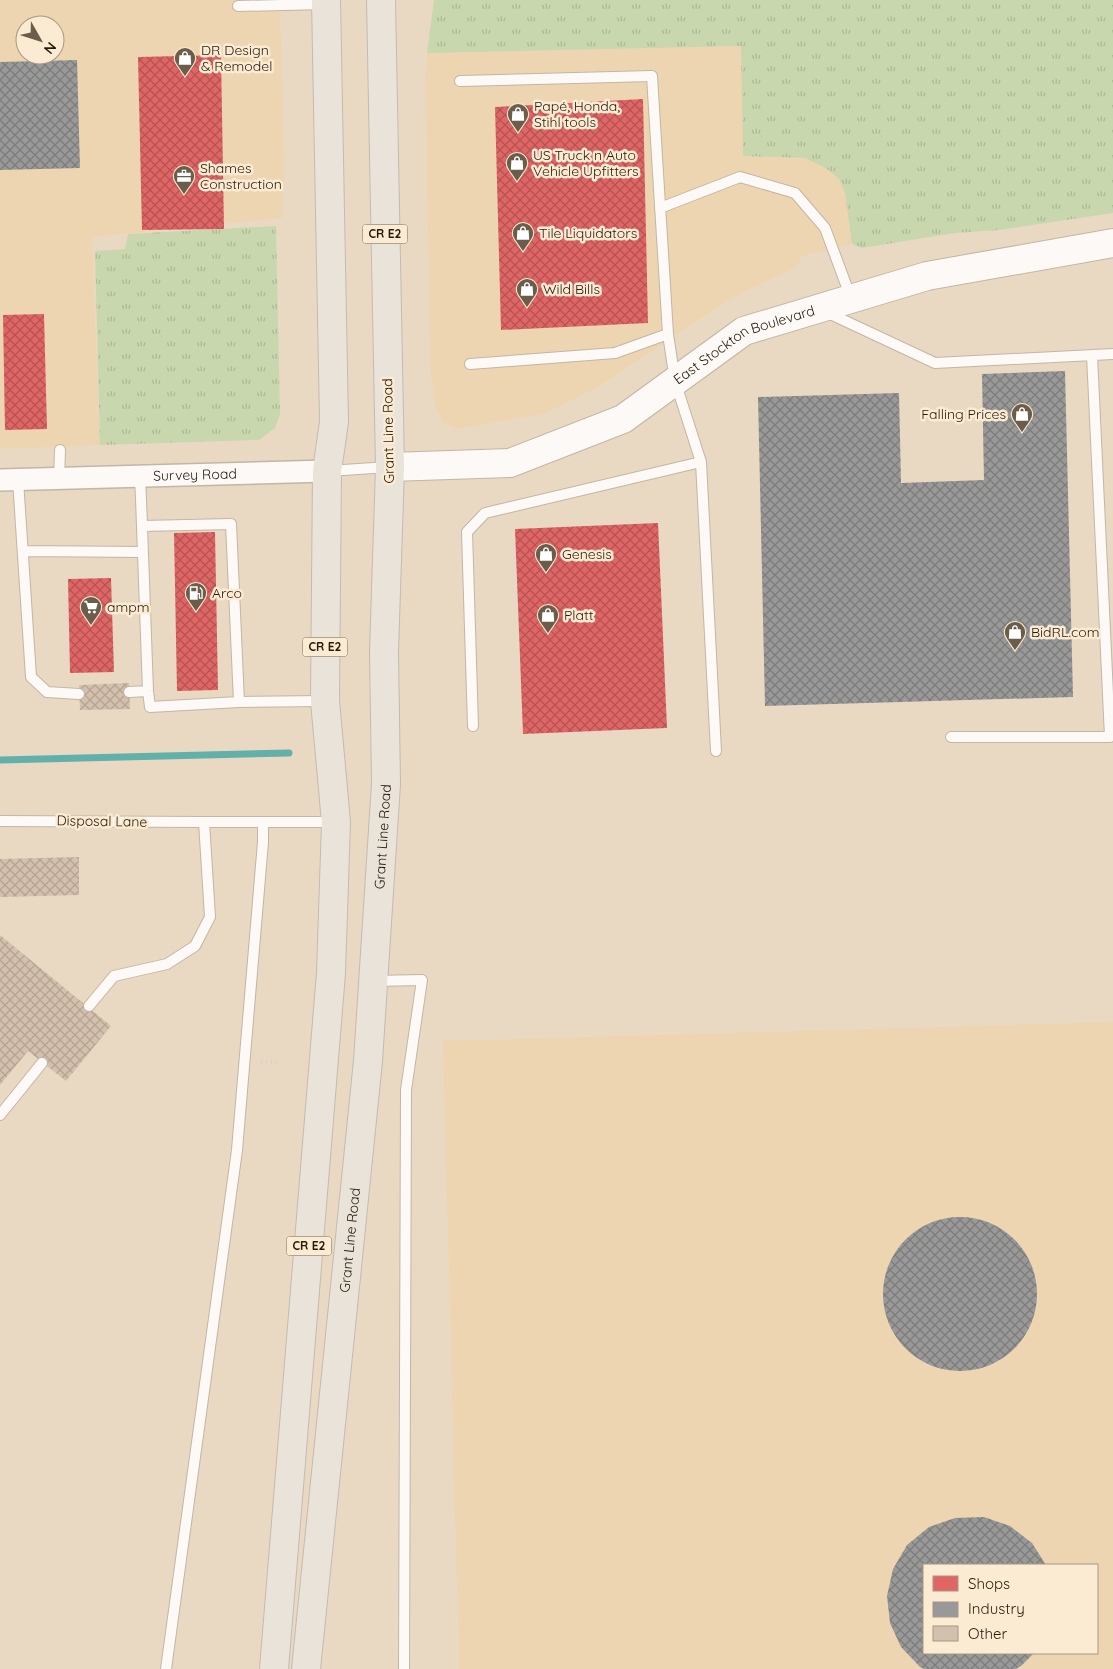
<svg xmlns="http://www.w3.org/2000/svg" width="1113" height="1669" viewBox="0 0 1113 1669" font-family="Quicksand,sans-serif">
	<style>
		.built { fill: #eed5b1; fill-rule: evenodd }
		.grass { fill: url(#grass-tufts) }
		.shops { fill: url(#shops-cross-hatch) }
		.industry { fill: url(#industry-cross-hatch) }
		.lines { fill: none; stroke-linecap: round; stroke-linejoin: round }
		.stream { stroke: #62b0aa; stroke-width: 7 }
		.building { fill: url(#building-cross-hatch) }
		.service-casing { stroke: #c2b6a5; stroke-width: 12 }
		.minor-casing { stroke: #c2b6a5; stroke-width: 24 }
		.secondary-casing { stroke: #c2b6a5; stroke-width: 30 }
		.primary-casing { stroke: #c3bbb0; stroke-width: 30 }
		.path { stroke: #d4cfc8; stroke-width: 3; stroke-dasharray: 1 4; stroke-linecap: butt }
		.service { stroke: #fcf9f6; stroke-width: 10 }
		.minor { stroke: #fcf9f6; stroke-width: 21 }
		.secondary { stroke: #fcf9f6; stroke-width: 28 }
		.primary { stroke: #eae3d9; stroke-width: 28 }
		.labels { text-anchor: middle; stroke-width: 5; stroke-linejoin: round; paint-order: stroke }
		.shield { fill: #fcebd3; stroke: #665947; stroke-width: 1 }
		.shield-label { font-size: 12px; font-weight: bold; fill: #251b0b }
		.poi-label { font-size: 14px; fill: #251b0b; stroke: #fcebd3; text-anchor: start }
		.street-label { font-size: 14px; fill: #251b0b; stroke: #fcebd3 }
	</style>
	<defs>
		<pattern id="grass-tufts" width="24" height="20" patternUnits="userSpaceOnUse" patternTransform="scale(1.25)"><rect width="24" height="20" fill="#c9d7af"/><path d="M3 7l-1-3M5 7V3M7 7l1-3M15 17l-1-3M17 17v-4M19 17l1-3" fill="none" stroke="#acb895"/></pattern>
		<pattern id="shops-cross-hatch" width="8" height="8" patternUnits="userSpaceOnUse" patternTransform="scale(1.25)"><rect width="8" height="8" fill="#e06666"/><path d="M0 0l8 8M0 8l8-8" fill="none" stroke="#b55352"/></pattern>
		<pattern id="industry-cross-hatch" width="8" height="8" patternUnits="userSpaceOnUse" patternTransform="scale(1.25)"><rect width="8" height="8" fill="#999"/><path d="M0 0l8 8M0 8l8-8" fill="none" stroke="#7d7c7b"/></pattern>
		<pattern id="building-cross-hatch" width="8" height="8" patternUnits="userSpaceOnUse" patternTransform="scale(1.25)"><rect width="8" height="8" fill="#d3c0ad"/><path d="M0 0l8 8M0 8l8-8" fill="none" stroke="#b5a494"/></pattern>
	</defs>
	<rect width="100%" height="100%" fill="#e9d9c3"/>
	<path class="built" d="M0 0H280L284 177 282 218 92 237 100 445 0 449ZM25 25H55V55H25Z
		M742 46 743 156 806 158 827 169 839 179 845 193 852 244 802 256 796 268 756 286 723 304 600 386 546 413 459 429 443 423 435 405 431 376 425 81 427 53Z
		M1113 1022V1669H459L443 1041ZM924 1565H1097V1653H924Z"/>
	<path class="grass" d="M434 0H1113V213L999 230 955 233 862 248 852 244 845 193 839 179 827 169 805 158 743 156 741 46 427 53Z
		M276 226 280 414 275 428 259 440 100 445 95 251 125 249 128 234Z"/>
	<path class="shops" d="M221 55 224 229 142 230 138 57Z
		M643 99 648 323 501 330 495 107Z
		M44 314 47 429 5 430 3 315Z
		M658 523 667 728 523 734 515 529Z
		M215 532 218 690 177 691 174 533Z
		M111 578 114 672 70 673 68 579Z"/>
	<path class="industry" d="M77 60 80 168 0 170V62Z
		M1065 371 1073 697 765 706 758 397 899 393 901 483 984 480 982 374Z
		M883 1294a77 77 0 1 1 154 0a77 77 0 1 1-154 0Z
		M984 1517 1010 1526 1032 1543 1046 1565H924V1653H1034L1021 1666 1016 1669H924L920 1667 901 1647 890 1623 887 1596 893 1569 907 1545 929 1527 955 1518Z"/>
	<g class="lines">
		<path class="stream" d="M0 760 289 753"/>
	</g>
	<path class="building" d="M129 683 130 709 80 710 79 685Z
		M79 857V895L0 897V859Z
		M0 935 111 1026 66 1081 28 1051 0 1085Z"/>
	<g class="lines">
		<g class="service-casing">
			<path id="service" d="M238 6 325 4
				M460 81 652 76 668 334
				M660 208 740 177 795 193 825 228 851 298
				M826 312 935 363 1113 354
				M470 364 615 353 668 334 675 381 701 462 485 513 467 532 473 726
				M701 462 716 751
				M328 471 389 467
				M140 477 141 499 148 691 150 707 239 702 231 524 142 526
				M59 479 60 450
				M18 480 31 677 47 692 79 694
				M23 551 143 552
				M129 692 148 691
				M239 702 323 701
				M951 737H1110L1092 355
				M0 821 204 822 210 917 195 946 167 964 114 976 89 1006
				M204 822H336
				M373 981 422 980 406 1090 404 1669
				M0 1115 42 1063
				M166 1669 237 1150 263 842V823"/>
		</g>
		<g class="minor-casing">
			<g id="minor">
				<path id="s1" d="M0 480 327 471"/>
			</g>
		</g>
		<g class="secondary-casing">
			<g id="secondary">
				<path id="s2" d="M390 467 510 463 623 419 744 331 927 276 1113 243"/>
			</g>
		</g>
		<g class="primary-casing">
			<g id="primary">
				<path d="M274 1669 331 973 336 822 325 701 327 471 334 422 326 0"/>
				<path id="s3" d="M306 1669 368 1061 386 784 384 652 390 467 381 0"/>
			</g>
		</g>
		<path class="path" d="M261 1062H281"/>
		<use href="#service" class="service"/>
		<use href="#minor" class="minor"/>
		<use href="#secondary" class="secondary"/>
		<use href="#primary" class="primary"/>
	</g>
	<defs>
		<g id="shop-pin" transform="scale(1.125)"><path d="M0 17L-7.5 6A9.5 9.5 0 1 1 7.5 6Z" fill="#6a5e4b" stroke="#fcebd3"/><path d="M-5-2.5h2.3a2.7 3.5 0 0 1 5.4 0H5L5.5 6h-11ZM-1.5-2.5h3a1.5 2.3 0 0 0-3 0Z" fill="#fff"/></g>
		<g id="office-pin" transform="scale(1.125)"><path d="M0 17L-7.5 6A9.5 9.5 0 1 1 7.5 6Z" fill="#6a5e4b" stroke="#fcebd3"/><path d="M-6-3h4V-5.5h4V-3h4V5H-6ZM-1-4.5V-3h2v-1.5ZM-6 0V1H6V0Z" fill="#fff"/></g>
		<g id="fuel-pin" transform="scale(1.125)"><path d="M0 17L-7.5 6A9.5 9.5 0 1 1 7.5 6Z" fill="#6a5e4b" stroke="#fcebd3"/><path d="M-5.5-6h7V0h2V4h1.3V-2.5L3-4.5l.8-.8L6-3V5H2.5V1h-1V6h-7ZM-4.2-4.7v3.2H.2V-4.7Z" fill="#fff"/></g>
		<g id="supermarket-pin" transform="scale(1.125)"><path d="M0 17L-7.5 6A9.5 9.5 0 1 1 7.5 6Z" fill="#6a5e4b" stroke="#fcebd3"/><path d="M-6-5.5h2.5l.6 2H6L4.5 2H-2.5L-4.4-4H-6ZM-1.5 3.2a1.3 1.3 0 1 0 .1 0ZM3 3.2a1.3 1.3 0 1 0 .1 0Z" fill="#fff"/></g>
	</defs>
	<g fill-rule="evenodd">
		<use href="#shop-pin" x="185" y="58"/>
		<use href="#shop-pin" x="518" y="114"/>
		<use href="#shop-pin" x="517" y="163"/>
		<use href="#office-pin" x="184" y="176"/>
		<use href="#shop-pin" x="523" y="233"/>
		<use href="#shop-pin" x="527" y="289"/>
		<use href="#shop-pin" x="1022" y="414"/>
		<use href="#shop-pin" x="546" y="554"/>
		<use href="#fuel-pin" x="196" y="593"/>
		<use href="#supermarket-pin" x="91" y="607"/>
		<use href="#shop-pin" x="548" y="615"/>
		<use href="#shop-pin" x="1015" y="632"/>
	</g>
	<g class="labels">
		<g class="shield">
			<rect x="362.5" y="224.5" width="45" height="19" rx="4"/>
			<rect x="302.5" y="637.5" width="45" height="19" rx="4"/>
			<rect x="286.5" y="1236.5" width="45" height="19" rx="4"/>
		</g>
		<g class="shield-label">
			<text x="385" y="238">CR E2</text>
			<text x="325" y="651">CR E2</text>
			<text x="309" y="1250">CR E2</text>
		</g>
		<g class="poi-label">
			<text x="201" y="55">DR Design<tspan x="201" dy="16">&amp; Remodel</tspan></text>
			<text x="534" y="111">Papé, Honda,<tspan x="534" dy="16">Stihl tools</tspan></text>
			<text x="533" y="160">US Truck n Auto<tspan x="533" dy="16">Vehicle Upfitters</tspan></text>
			<text x="200" y="173">Shames<tspan x="200" dy="16">Construction</tspan></text>
			<text x="539" y="238">Tile Liquidators</text>
			<text x="543" y="294">Wild Bills</text>
			<text x="1006" y="419" text-anchor="end">Falling Prices</text>
			<text x="562" y="559">Genesis</text>
			<text x="212" y="598">Arco</text>
			<text x="107" y="612">ampm</text>
			<text x="564" y="620">Platt</text>
			<text x="1031" y="637">BidRL.com</text>
		</g>
		<g class="street-label">
			<text dy="5" stroke="none"><textPath href="#s2" startOffset="385">East Stockton Boulevard</textPath></text>
			<text transform="translate(388 431) rotate(-91)" y="5">Grant Line Road</text>
			<text dy="5" stroke="none"><textPath href="#s1" startOffset="195">Survey Road</textPath></text>
			<text transform="translate(102 821) rotate(1)" y="5">Disposal Lane</text>
			<text dy="5" stroke="none"><textPath href="#s3" startOffset="836">Grant Line Road</textPath></text>
			<text dy="5" stroke="none"><textPath href="#s3" startOffset="431">Grant Line Road</textPath></text>
		</g>
	</g>
	<rect x="923" y="1564" width="175" height="90" fill="#fcebd3" stroke="#a69883"/>
	<rect x="933" y="1576" width="25" height="15" fill="#e06666" stroke="#a69883"/>
	<text x="968" y="1589" font-size="15" fill="#251b0b">Shops</text>
	<rect x="933" y="1602" width="25" height="15" fill="#999999" stroke="#a69883"/>
	<text x="968" y="1614" font-size="15" fill="#251b0b">Industry</text>
	<rect x="933" y="1626" width="25" height="15" fill="#d3c0ad" stroke="#a69883"/>
	<text x="968" y="1639" font-size="15" fill="#251b0b">Other</text>
	<g transform="translate(40 40) rotate(129)"><circle r="24" fill="#fcebd3" stroke="#a69883"/>
	<path d="M0-4L9 19L0 12L-9 19Z" fill="#6a5e4b"/>
	<text y="-8" font-size="14" font-weight="bold" text-anchor="middle" fill="#251b0b">N</text>
	</g>
</svg>
